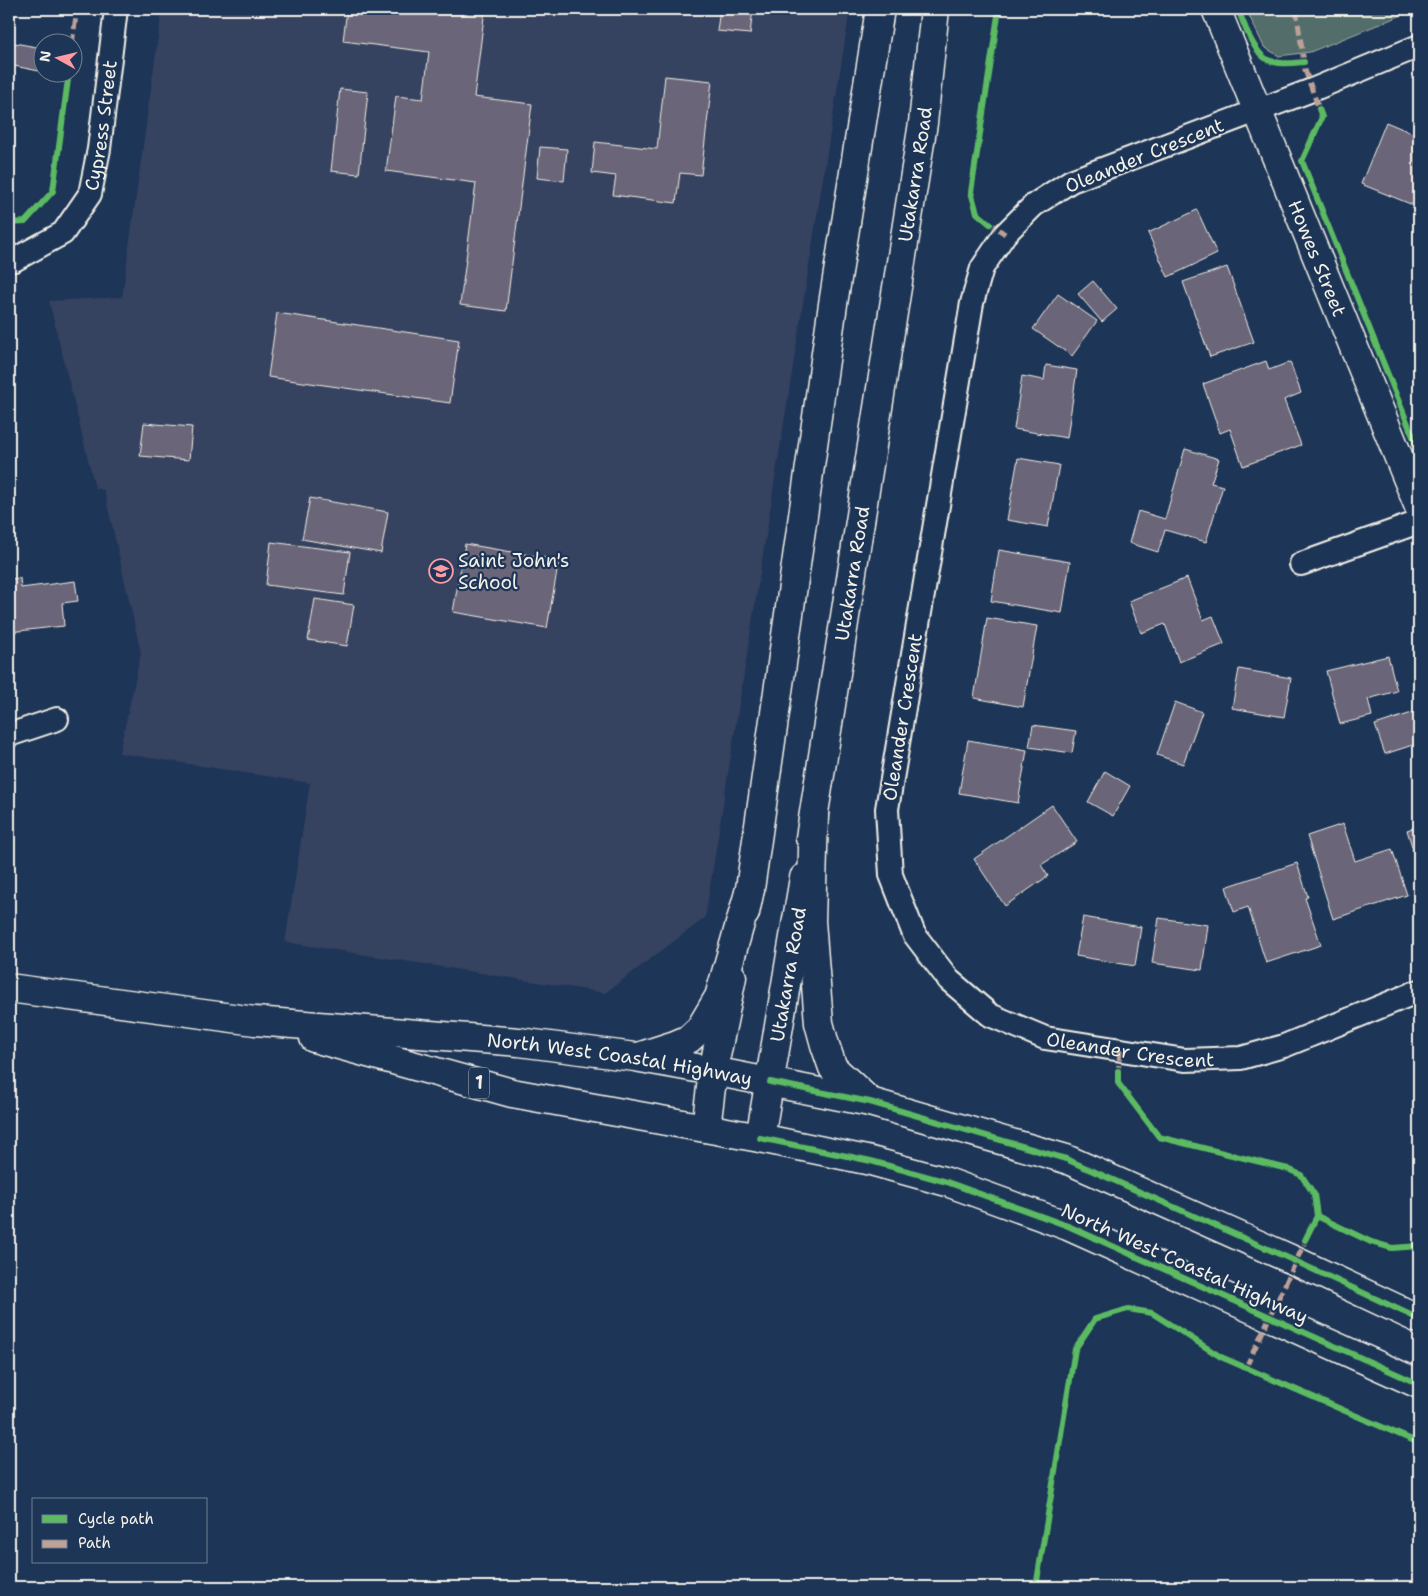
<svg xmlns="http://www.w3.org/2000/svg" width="1428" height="1596" viewBox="0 0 1428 1596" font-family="'Shantell Sans',sans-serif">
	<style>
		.built { fill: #344361 }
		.green { fill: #526d6b; stroke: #a3afaa }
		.building { fill: #6a6578; stroke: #f4f1e8 }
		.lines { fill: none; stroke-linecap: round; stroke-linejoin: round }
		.street-casing { stroke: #f4f1e8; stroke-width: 26 }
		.secondary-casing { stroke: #f4f1e8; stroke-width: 31 }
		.highway-casing { stroke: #f4f1e8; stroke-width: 31 }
		.street { stroke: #1d3557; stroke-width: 22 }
		.secondary { stroke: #1d3557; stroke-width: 28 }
		.highway { stroke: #1d3557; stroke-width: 28 }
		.quiet { stroke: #bda197; stroke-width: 5; stroke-dasharray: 10 5; stroke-linecap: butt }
		.cycleway-casing { stroke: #1d3557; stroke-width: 9 }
		.cycleway { stroke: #5cba63; stroke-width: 6 }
		.labels { text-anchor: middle; stroke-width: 4.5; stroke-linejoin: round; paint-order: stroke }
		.shield { fill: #1d3557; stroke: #b4b9bc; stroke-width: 1 }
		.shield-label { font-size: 18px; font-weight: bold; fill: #f4f1e8 }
		.street-label { font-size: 19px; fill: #f4f1e8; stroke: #1d3557 }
		.poi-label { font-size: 19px; fill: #f4f1e8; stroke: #1d3557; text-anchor: start }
	</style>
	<rect width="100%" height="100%" fill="#1d3557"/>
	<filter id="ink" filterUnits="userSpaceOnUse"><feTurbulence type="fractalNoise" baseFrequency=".02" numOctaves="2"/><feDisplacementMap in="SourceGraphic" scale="10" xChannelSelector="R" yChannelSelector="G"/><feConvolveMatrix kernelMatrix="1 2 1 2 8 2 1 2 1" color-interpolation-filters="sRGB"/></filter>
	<g filter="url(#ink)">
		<path class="built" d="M162 9H850L705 918 605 993 285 942 310 783 119 753 141 653 104 490 95 488 49 301 122 297Z"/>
		<path class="green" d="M1246 9H1417L1310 52 1279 56 1264 47Z"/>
		<path class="building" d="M347 9H485L474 97 532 104 506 311 460 305 476 183 386 171 396 96 423 99 429 52 343 41Z
			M720 9H753L750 34 717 31Z
			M9 42 42 48 39 71 9 65Z
			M665 76 712 81 701 175 680 173 676 203 613 195 616 176 592 173 595 142 657 149Z
			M340 89 368 92 359 174 331 171Z
			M1386 122 1419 136V191L1413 205 1361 184Z
			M540 147 567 149 564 181 537 178Z
			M1197 210 1217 254 1168 277 1148 233Z
			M1227 267 1254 342 1210 357 1183 282Z
			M1093 281 1117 309 1102 322 1078 294Z
			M1058 294 1097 321 1072 356 1033 329Z
			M277 313 459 340 450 403 268 377Z
			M1266 361 1269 370 1290 362 1301 393 1284 400 1301 445 1243 466 1230 429 1220 433 1203 384Z
			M1046 365 1077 370 1067 438 1014 429 1022 376 1044 380Z
			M144 423 192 427 189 460 140 456Z
			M1185 449 1219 459 1211 483 1223 486 1206 542 1165 530 1158 552 1129 543 1138 511 1165 519Z
			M1018 458 1059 465 1048 527 1007 520Z
			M310 498 388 512 381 553 302 539Z
			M271 542 350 552 344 595 266 585Z
			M465 544 559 560 547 628 453 612Z
			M999 550 1070 562 1062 613 991 601Z
			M20 578 21 588 75 581 78 601 62 603 64 626 9 632V579Z
			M1187 578 1203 620 1213 616 1224 644 1179 662 1165 624 1141 633 1129 601Z
			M315 599 354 605 347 646 308 640Z
			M987 618 1037 626 1023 707 974 698Z
			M1388 656 1397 691 1368 699 1372 716 1340 724 1326 671Z
			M1239 669 1291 678 1284 717 1232 708Z
			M1175 702 1202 712 1183 764 1157 755Z
			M1418 711 1419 715V743L1385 754 1375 725Z
			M1033 725 1076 731 1072 753 1029 747Z
			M968 740 1027 750 1018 803 959 793Z
			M1105 771 1130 786 1113 816 1088 802Z
			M1052 805 1077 842 1041 865 1048 876 1005 906 974 859Z
			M1343 824 1355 861 1392 849 1407 895 1333 919 1307 836Z
			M1419 826V869L1407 830Z
			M1297 863 1308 897 1305 898 1321 945 1266 963 1248 907 1234 912 1226 887Z
			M1083 917 1141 927 1135 966 1076 956Z
			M1159 918 1208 925 1202 970 1152 963Z"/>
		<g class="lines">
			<g class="street-casing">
				<g id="street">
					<path id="s1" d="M1419 46 1312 90 1071 181 1034 205 1005 234 982 268 972 303 887 809 891 875 914 934 949 980 990 1015 1045 1038 1185 1060 1241 1058 1284 1046 1419 991"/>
					<path id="s2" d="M9 260H14L63 233 90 194 99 149 116 9"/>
					<path d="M1301 564 1419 522"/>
					<path d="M9 735 57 719"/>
				</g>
			</g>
			<g class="secondary-casing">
				<g id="secondary">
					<path id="s3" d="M1216 9 1419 507"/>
					<path id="s4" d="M810 838 923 123 935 9"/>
					<path d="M745 913 750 889 833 304 880 9"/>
					<path d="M706 1128 713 1071 732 977"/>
					<path id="s5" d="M760 1138 804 878"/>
				</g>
			</g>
			<g class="highway-casing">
				<g id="highway">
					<path d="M814 815 811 921 819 1023 825 1045 833 1068 870 1102"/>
					<path id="s6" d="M9 988 255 1021 519 1042 635 1057 713 1071 870 1102 1066 1159 1295 1261 1419 1319"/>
					<path d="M314 1038 512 1093 760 1138 871 1161 947 1182 1068 1226 1419 1384"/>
					<path d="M641 1056 675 1045 689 1039 700 1029 719 997 750 889"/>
				</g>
			</g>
			<use href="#street" class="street"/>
			<use href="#secondary" class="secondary"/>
			<use href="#highway" class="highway"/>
			<path class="quiet" d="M1296 9 1305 70 1320 112
				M72 44 77 9
				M987 221 1005 234
				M1118 1075 1120 1050
				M1246 1367 1307 1238"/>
			<g class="cycleway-casing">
				<path id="cycleway" d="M1238 9C1244 24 1253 52 1268 60 1279 65 1292 63 1304 62
					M1319 109 1322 117 1302 161 1416 444 1419 446
					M9 223 25 222 53 191 69 72
					M990 224 977 213 971 192 999 9
					M1118 1071V1083L1159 1137 1288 1169 1301 1175 1314 1194 1317 1216 1305 1240
					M770 1082 870 1102 1066 1159 1295 1261 1419 1319
					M760 1138 871 1161 947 1182 1068 1226 1419 1384
					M1317 1216 1371 1242 1392 1248 1419 1246
					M1036 1587 1075 1349 1095 1319 1128 1309 1152 1313 1221 1357 1419 1443"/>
			</g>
			<use href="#cycleway" class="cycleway"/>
		</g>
	</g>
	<defs>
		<g id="school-ring" transform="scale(1.25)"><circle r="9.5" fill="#1d3557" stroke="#ff9aa2" stroke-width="1.5"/><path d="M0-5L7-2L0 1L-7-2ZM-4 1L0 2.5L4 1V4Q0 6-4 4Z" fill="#ff9aa2"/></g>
	</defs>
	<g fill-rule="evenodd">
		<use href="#school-ring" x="441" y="571"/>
	</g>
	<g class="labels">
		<rect class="shield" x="469" y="1067.5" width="20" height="31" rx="4"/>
		<g class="shield-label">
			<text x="479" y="1089">1</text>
		</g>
		<g class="street-label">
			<text dy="7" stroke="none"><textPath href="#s2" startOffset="178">Cypress Street</textPath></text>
			<text transform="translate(1144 155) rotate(-22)" y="7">Oleander Crescent</text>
			<text dy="7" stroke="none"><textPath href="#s4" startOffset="672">Utakarra Road</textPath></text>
			<text dy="7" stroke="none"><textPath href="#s3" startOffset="269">Howes Street</textPath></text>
			<text dy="7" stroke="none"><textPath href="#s4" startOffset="268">Utakarra Road</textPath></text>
			<text transform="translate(902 717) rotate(-81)" y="7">Oleander Crescent</text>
			<text dy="7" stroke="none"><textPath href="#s5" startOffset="166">Utakarra Road</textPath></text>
			<text dy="7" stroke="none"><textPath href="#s1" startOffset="1436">Oleander Crescent</textPath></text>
			<text dy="7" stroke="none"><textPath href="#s6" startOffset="615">North West Coastal Highway</textPath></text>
			<text transform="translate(1185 1263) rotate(24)" y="7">North West Coastal Highway</text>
		</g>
		<g class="poi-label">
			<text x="458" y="567">Saint John's<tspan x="458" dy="22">School</tspan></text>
		</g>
	</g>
	<rect width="1428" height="1596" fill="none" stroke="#1d3557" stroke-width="30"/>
	<rect x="15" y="15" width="1398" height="1566" fill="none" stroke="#f4f1e8" stroke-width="2" filter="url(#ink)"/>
	<rect x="32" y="1498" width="175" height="65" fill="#1d3557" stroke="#738091"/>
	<rect x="42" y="1515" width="25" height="8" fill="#5cba63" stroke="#738091"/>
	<text x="78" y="1524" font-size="15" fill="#f4f1e8">Cycle path</text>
	<rect x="42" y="1540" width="25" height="8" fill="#bda197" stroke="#738091"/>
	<text x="78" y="1548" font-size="15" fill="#f4f1e8">Path</text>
	<g transform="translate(58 58) rotate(278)"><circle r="24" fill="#1d3557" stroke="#738091"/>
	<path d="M0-4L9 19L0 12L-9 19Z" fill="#ff9aa2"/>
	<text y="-8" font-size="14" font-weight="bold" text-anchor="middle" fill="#f4f1e8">N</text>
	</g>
</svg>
